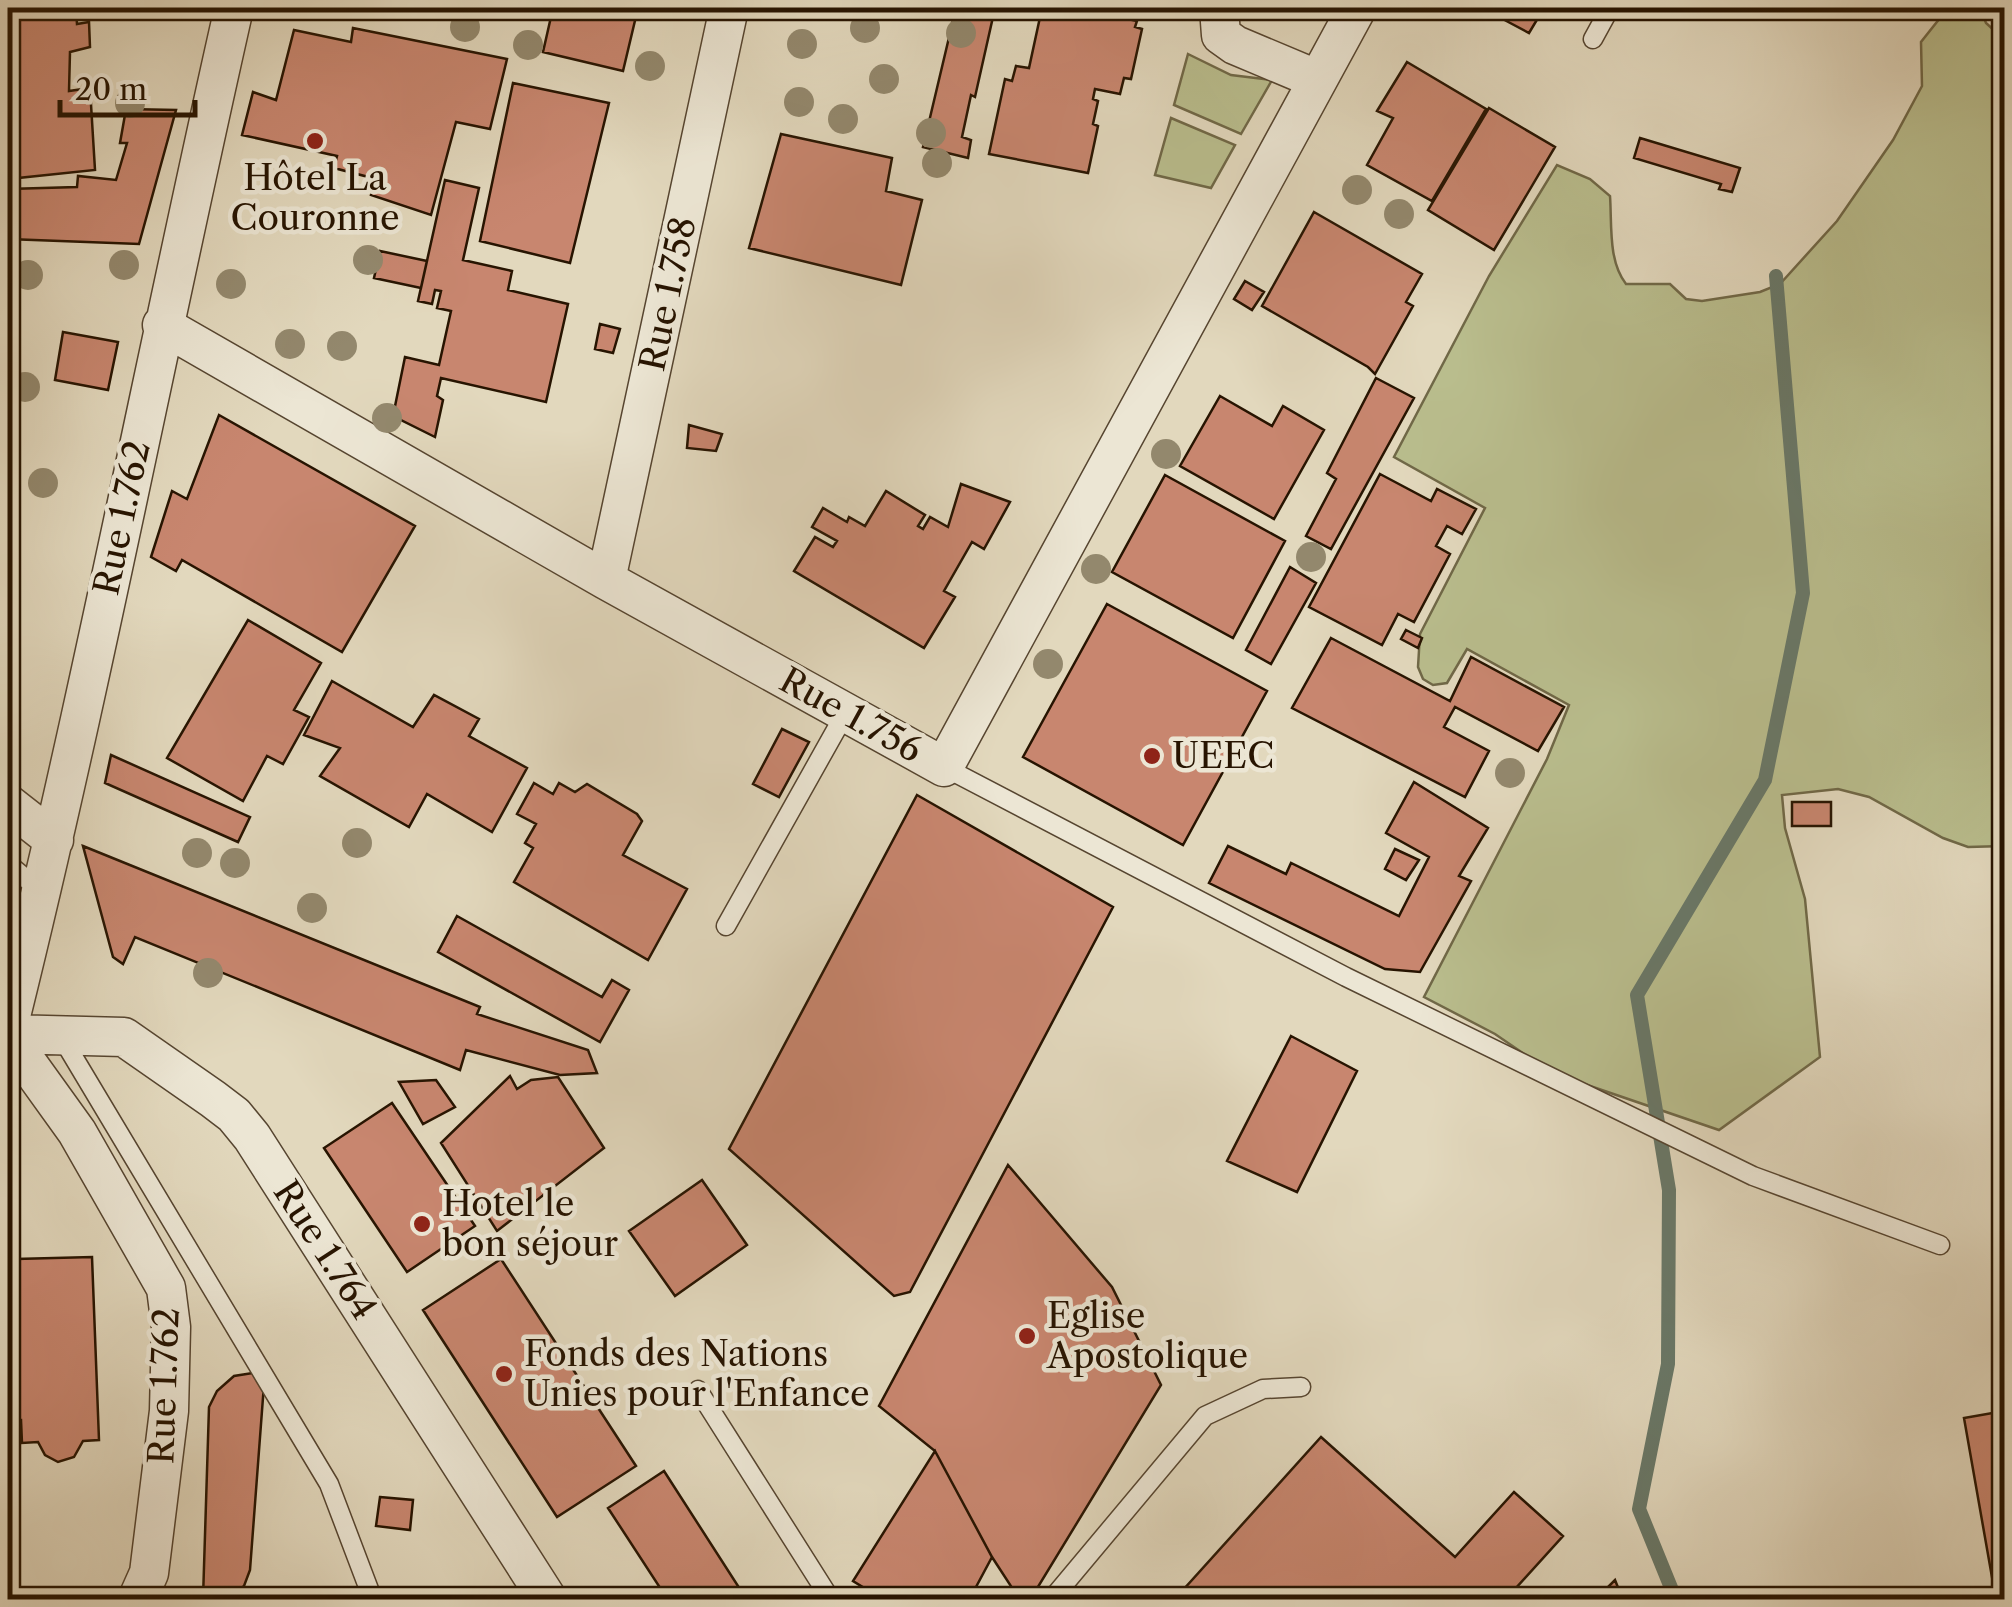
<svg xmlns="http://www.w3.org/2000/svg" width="2012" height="1607" viewBox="0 0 2012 1607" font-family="'Libre Caslon Text',serif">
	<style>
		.green { fill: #b9bd8d; stroke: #706847; stroke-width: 2.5 }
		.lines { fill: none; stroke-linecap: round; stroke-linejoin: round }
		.stream { stroke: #697868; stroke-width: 14 }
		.building { fill: #c8866f; stroke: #271401; stroke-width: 2.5 }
		.lane-casing { stroke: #564530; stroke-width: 21 }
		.street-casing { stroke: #564530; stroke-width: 41 }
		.lane { stroke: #ece6d4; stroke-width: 18 }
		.street { stroke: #ece6d4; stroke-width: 38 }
		.tree { fill: #93886d }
		.poi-dot { fill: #8f2418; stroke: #ece6d4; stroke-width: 4 }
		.labels { text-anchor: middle; stroke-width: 9; stroke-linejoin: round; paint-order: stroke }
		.poi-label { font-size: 35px; fill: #271401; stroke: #ece6d4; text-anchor: start }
		.street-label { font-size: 35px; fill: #271401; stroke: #ece6d4 }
	</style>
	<rect width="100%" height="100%" fill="#e2d8bd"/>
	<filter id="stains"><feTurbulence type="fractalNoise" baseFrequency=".002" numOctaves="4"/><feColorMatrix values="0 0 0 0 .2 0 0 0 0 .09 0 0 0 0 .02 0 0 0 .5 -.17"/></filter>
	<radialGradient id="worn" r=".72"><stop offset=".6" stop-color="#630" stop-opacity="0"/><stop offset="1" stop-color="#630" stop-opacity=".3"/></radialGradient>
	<path class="green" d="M1948 8H1980L1986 23 1998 34H2004V846L1968 847 1943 838 1869 797 1838 789 1782 795 1785 828 1805 899 1820 1057 1719 1130 1552 1073 1495 1034 1424 997 1547 759 1569 705 1467 649 1447 683 1433 685 1423 679 1418 667 1420 634 1485 508 1394 457 1489 276 1557 165 1590 179 1610 196C1612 225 1608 261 1626 284H1670L1686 299 1702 301 1760 292 1780 284 1837 221 1893 140 1922 86 1921 42Z
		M1188 54 1231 75 1272 80 1241 134 1174 105Z
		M1171 118 1235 145 1211 188 1155 175Z"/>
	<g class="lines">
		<path class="stream" d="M1676 1600 1639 1509 1668 1364 1669 1190 1637 995 1765 780 1803 593 1776 276"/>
	</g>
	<path class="building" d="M8 8H76L77 24 89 22 90 47 70 52 69 91 90 88 95 170 8 179Z
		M553 8H638L623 71 543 52Z
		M956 8H995L975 97 971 95 962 137 971 140 968 158 923 147Z
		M1042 8H1077L1137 21 1135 27 1142 29 1131 79 1124 78 1120 94 1095 89 1093 99 1098 101 1093 124 1098 126 1088 173 989 154 1005 79 1012 81 1016 66 1029 68Z
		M1482 8H1544L1529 33Z
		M353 28 507 59 490 129 456 122 431 215 371 195 376 179 334 168 337 156 242 135 253 92 276 100 294 30 351 42Z
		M1407 62 1486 109 1432 201 1367 165 1393 118 1377 111Z
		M513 83 609 103 570 263 480 241Z
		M1489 108 1555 147 1494 250 1428 210Z
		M126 109 176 110 139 244 8 239V189L77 187 78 176 116 180 127 143H120Z
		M781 134 892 158 886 191 922 200 901 285 749 248Z
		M1640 138 1740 168 1732 192 1719 189 1721 184 1634 158Z
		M445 180 479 188 463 260 512 271 508 290 568 304 546 402 441 378 437 396 443 400 435 437 393 416 405 357 439 365 451 311 437 308 441 291 435 290 432 304 418 301Z
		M1314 212 1422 274 1406 302 1413 306 1375 374 1368 367 1262 306Z
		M380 251 427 261 421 288 374 278Z
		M1245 281 1264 292 1252 310 1234 299Z
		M600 324 620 329 613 353 595 349Z
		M63 332 118 342 108 390 55 380Z
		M1376 378 1414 398 1331 549 1306 536 1336 479 1327 473Z
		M1220 396 1272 426 1283 406 1324 430 1274 519 1180 466Z
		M219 415 415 526 342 652 182 560 176 571 151 557 172 491 187 499Z
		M689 425 722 434 716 451 687 448Z
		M1380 474 1431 501 1437 489 1476 509 1462 534 1447 526 1436 546 1450 554 1414 622 1398 614 1382 645 1309 607Z
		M1165 475 1285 541 1233 638 1112 572Z
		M961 484 1010 502 984 549 972 542 944 591 955 597 924 648 794 571 815 537 833 547 837 541 812 527 823 508 847 522 849 517 865 526 886 491 925 515 918 526 923 529 930 517 948 527Z
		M8 554 17 559 8 577Z
		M1290 567 1316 583 1271 664 1246 650Z
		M1107 604 1267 691 1183 845 1023 757Z
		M248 620 321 663 294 710 309 717 283 764 267 756 243 801 167 758Z
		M1406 630 1422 638 1418 648 1401 639Z
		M1331 638 1450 701 1471 657 1564 707 1538 751 1455 707 1444 727 1489 751 1465 797 1292 708Z
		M332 681 413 727 434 695 479 719 469 736 527 768 492 832 427 794 409 827 320 776 340 748 304 735Z
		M782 729 809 742 779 797 753 784Z
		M111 755 250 817 238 842 105 783Z
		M1414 782 1488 828 1459 876 1471 881 1420 972 1385 969 1209 883 1228 846 1286 874 1291 863 1399 916 1429 857 1386 833Z
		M534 783 553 794 559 783 575 792 587 784 637 814 642 821 623 855 687 889 648 960 514 882 533 848 525 843 536 824 517 814Z
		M917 795 1113 907 910 1292 894 1296 729 1149Z
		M1792 802H1831V826H1792Z
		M83 846 480 1007 477 1014 588 1050 597 1073 560 1075 466 1050 460 1070 135 937 123 964 113 957Z
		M1395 849 1419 860 1406 880 1385 869Z
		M457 916 602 997 612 980 629 990 600 1042 438 952Z
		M1291 1036 1357 1071 1297 1192 1227 1161Z
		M510 1076 517 1089 531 1080 558 1077 604 1148 497 1231 441 1143Z
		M436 1080 455 1107 423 1124 399 1082Z
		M392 1103 475 1226 407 1272 324 1148Z
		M1008 1165 1112 1287 1161 1385 1030 1600H1020L992 1557 935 1451 879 1406Z
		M702 1180 747 1245 675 1296 629 1231Z
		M92 1257 99 1440 83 1441 74 1457 58 1462 45 1455 38 1442 22 1443 21 1420 8 1421V1331H18L16 1259Z
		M501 1259 636 1466 557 1517 423 1310Z
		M265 1371 250 1570 244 1586 222 1599H203L209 1407 217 1391 234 1376Z
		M2004 1411V1600H1996L1964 1418Z
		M1321 1437 1455 1557 1514 1492 1563 1536 1505 1600H1174Z
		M935 1451 992 1557 969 1600H884L853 1581Z
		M664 1471 747 1600H668L608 1508Z
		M380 1497 413 1500 410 1530 376 1526Z
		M1615 1580 1623 1600H1595Z"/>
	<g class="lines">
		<g class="lane-casing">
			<path id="lane" d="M1593 39 1610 8
				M944 767 1346 977 1753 1176 1940 1245
				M8 864 41 891
				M726 926 846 712
				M62 1038 329 1484 373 1600
				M698 1390 831 1600
				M1051 1600 1205 1416 1263 1389 1301 1387"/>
		</g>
		<g class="street-casing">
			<path id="street" d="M1219 8 1221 35 1235 45 1316 79
				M162 325 606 580 944 767 1357 8
				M606 580 729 8
				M8 804 54 840
				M8 1028C92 690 157 347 234 8
				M8 1034 124 1037 213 1099 234 1115 252 1137 548 1600
				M8 1036 77 1132 166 1288 171 1327 169 1411 149 1573 137 1600"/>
		</g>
		<use href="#lane" class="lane"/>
		<use href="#street" class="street"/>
	</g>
	<g class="tree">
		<circle cx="465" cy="27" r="15"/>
		<circle cx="865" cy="28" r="15"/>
		<circle cx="961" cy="33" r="15"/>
		<circle cx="802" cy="44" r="15"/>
		<circle cx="528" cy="45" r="15"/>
		<circle cx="650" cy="66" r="15"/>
		<circle cx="884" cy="79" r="15"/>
		<circle cx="799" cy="102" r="15"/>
		<circle cx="130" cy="103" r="15"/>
		<circle cx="843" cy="119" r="15"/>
		<circle cx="931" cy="133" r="15"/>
		<circle cx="937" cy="163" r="15"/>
		<circle cx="1357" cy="190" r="15"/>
		<circle cx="1399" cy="214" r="15"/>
		<circle cx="368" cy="260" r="15"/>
		<circle cx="124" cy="265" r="15"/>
		<circle cx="28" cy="275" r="15"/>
		<circle cx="231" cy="284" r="15"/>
		<circle cx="290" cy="344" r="15"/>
		<circle cx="342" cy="346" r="15"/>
		<circle cx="25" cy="387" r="15"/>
		<circle cx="387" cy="418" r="15"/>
		<circle cx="1166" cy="454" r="15"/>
		<circle cx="43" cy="483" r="15"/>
		<circle cx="1311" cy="557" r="15"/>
		<circle cx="1096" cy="569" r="15"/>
		<circle cx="1048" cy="664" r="15"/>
		<circle cx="1510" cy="773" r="15"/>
		<circle cx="357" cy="843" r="15"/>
		<circle cx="197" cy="853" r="15"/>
		<circle cx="235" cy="863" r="15"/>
		<circle cx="312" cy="908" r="15"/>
		<circle cx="208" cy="973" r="15"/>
	</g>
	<g class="poi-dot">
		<circle cx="315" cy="141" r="10"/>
		<circle cx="1152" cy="756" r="10"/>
		<circle cx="422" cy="1224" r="10"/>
		<circle cx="1027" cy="1336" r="10"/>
		<circle cx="504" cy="1374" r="10"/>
	</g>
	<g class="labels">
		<g class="poi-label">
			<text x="315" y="190" text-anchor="middle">Hôtel La<tspan x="315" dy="40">Couronne</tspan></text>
			<text x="1172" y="768">UEEC</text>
			<text x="442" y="1216">Hotel le<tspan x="442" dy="40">bon séjour</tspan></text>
			<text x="1047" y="1328">Eglise<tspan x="1047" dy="40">Apostolique</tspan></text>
			<text x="524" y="1366">Fonds des Nations<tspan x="524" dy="40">Unies pour l'Enfance</tspan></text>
		</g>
		<g class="street-label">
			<text transform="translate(668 294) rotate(-78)" y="12">Rue 1.758</text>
			<text transform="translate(122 518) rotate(-78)" y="12">Rue 1.762</text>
			<text transform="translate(851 715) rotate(29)" y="12">Rue 1.756</text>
			<text transform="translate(325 1250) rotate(57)" y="12">Rue 1.764</text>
			<text transform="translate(164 1386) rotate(-88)" y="12">Rue 1.762</text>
		</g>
	</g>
	<rect width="2012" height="1607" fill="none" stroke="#e2d8bd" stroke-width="40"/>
	<rect x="10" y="10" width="1992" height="1587" fill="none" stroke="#271401" stroke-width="5"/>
	<rect x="20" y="20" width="1972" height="1567" fill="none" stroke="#271401" stroke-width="2.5"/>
	<path d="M60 100v15h135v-15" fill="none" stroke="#271401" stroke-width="5"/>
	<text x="75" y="100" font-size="30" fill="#271401" stroke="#ece6d4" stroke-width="8" paint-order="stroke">20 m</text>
	<rect width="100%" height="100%" filter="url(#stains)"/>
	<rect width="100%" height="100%" fill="url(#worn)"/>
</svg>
